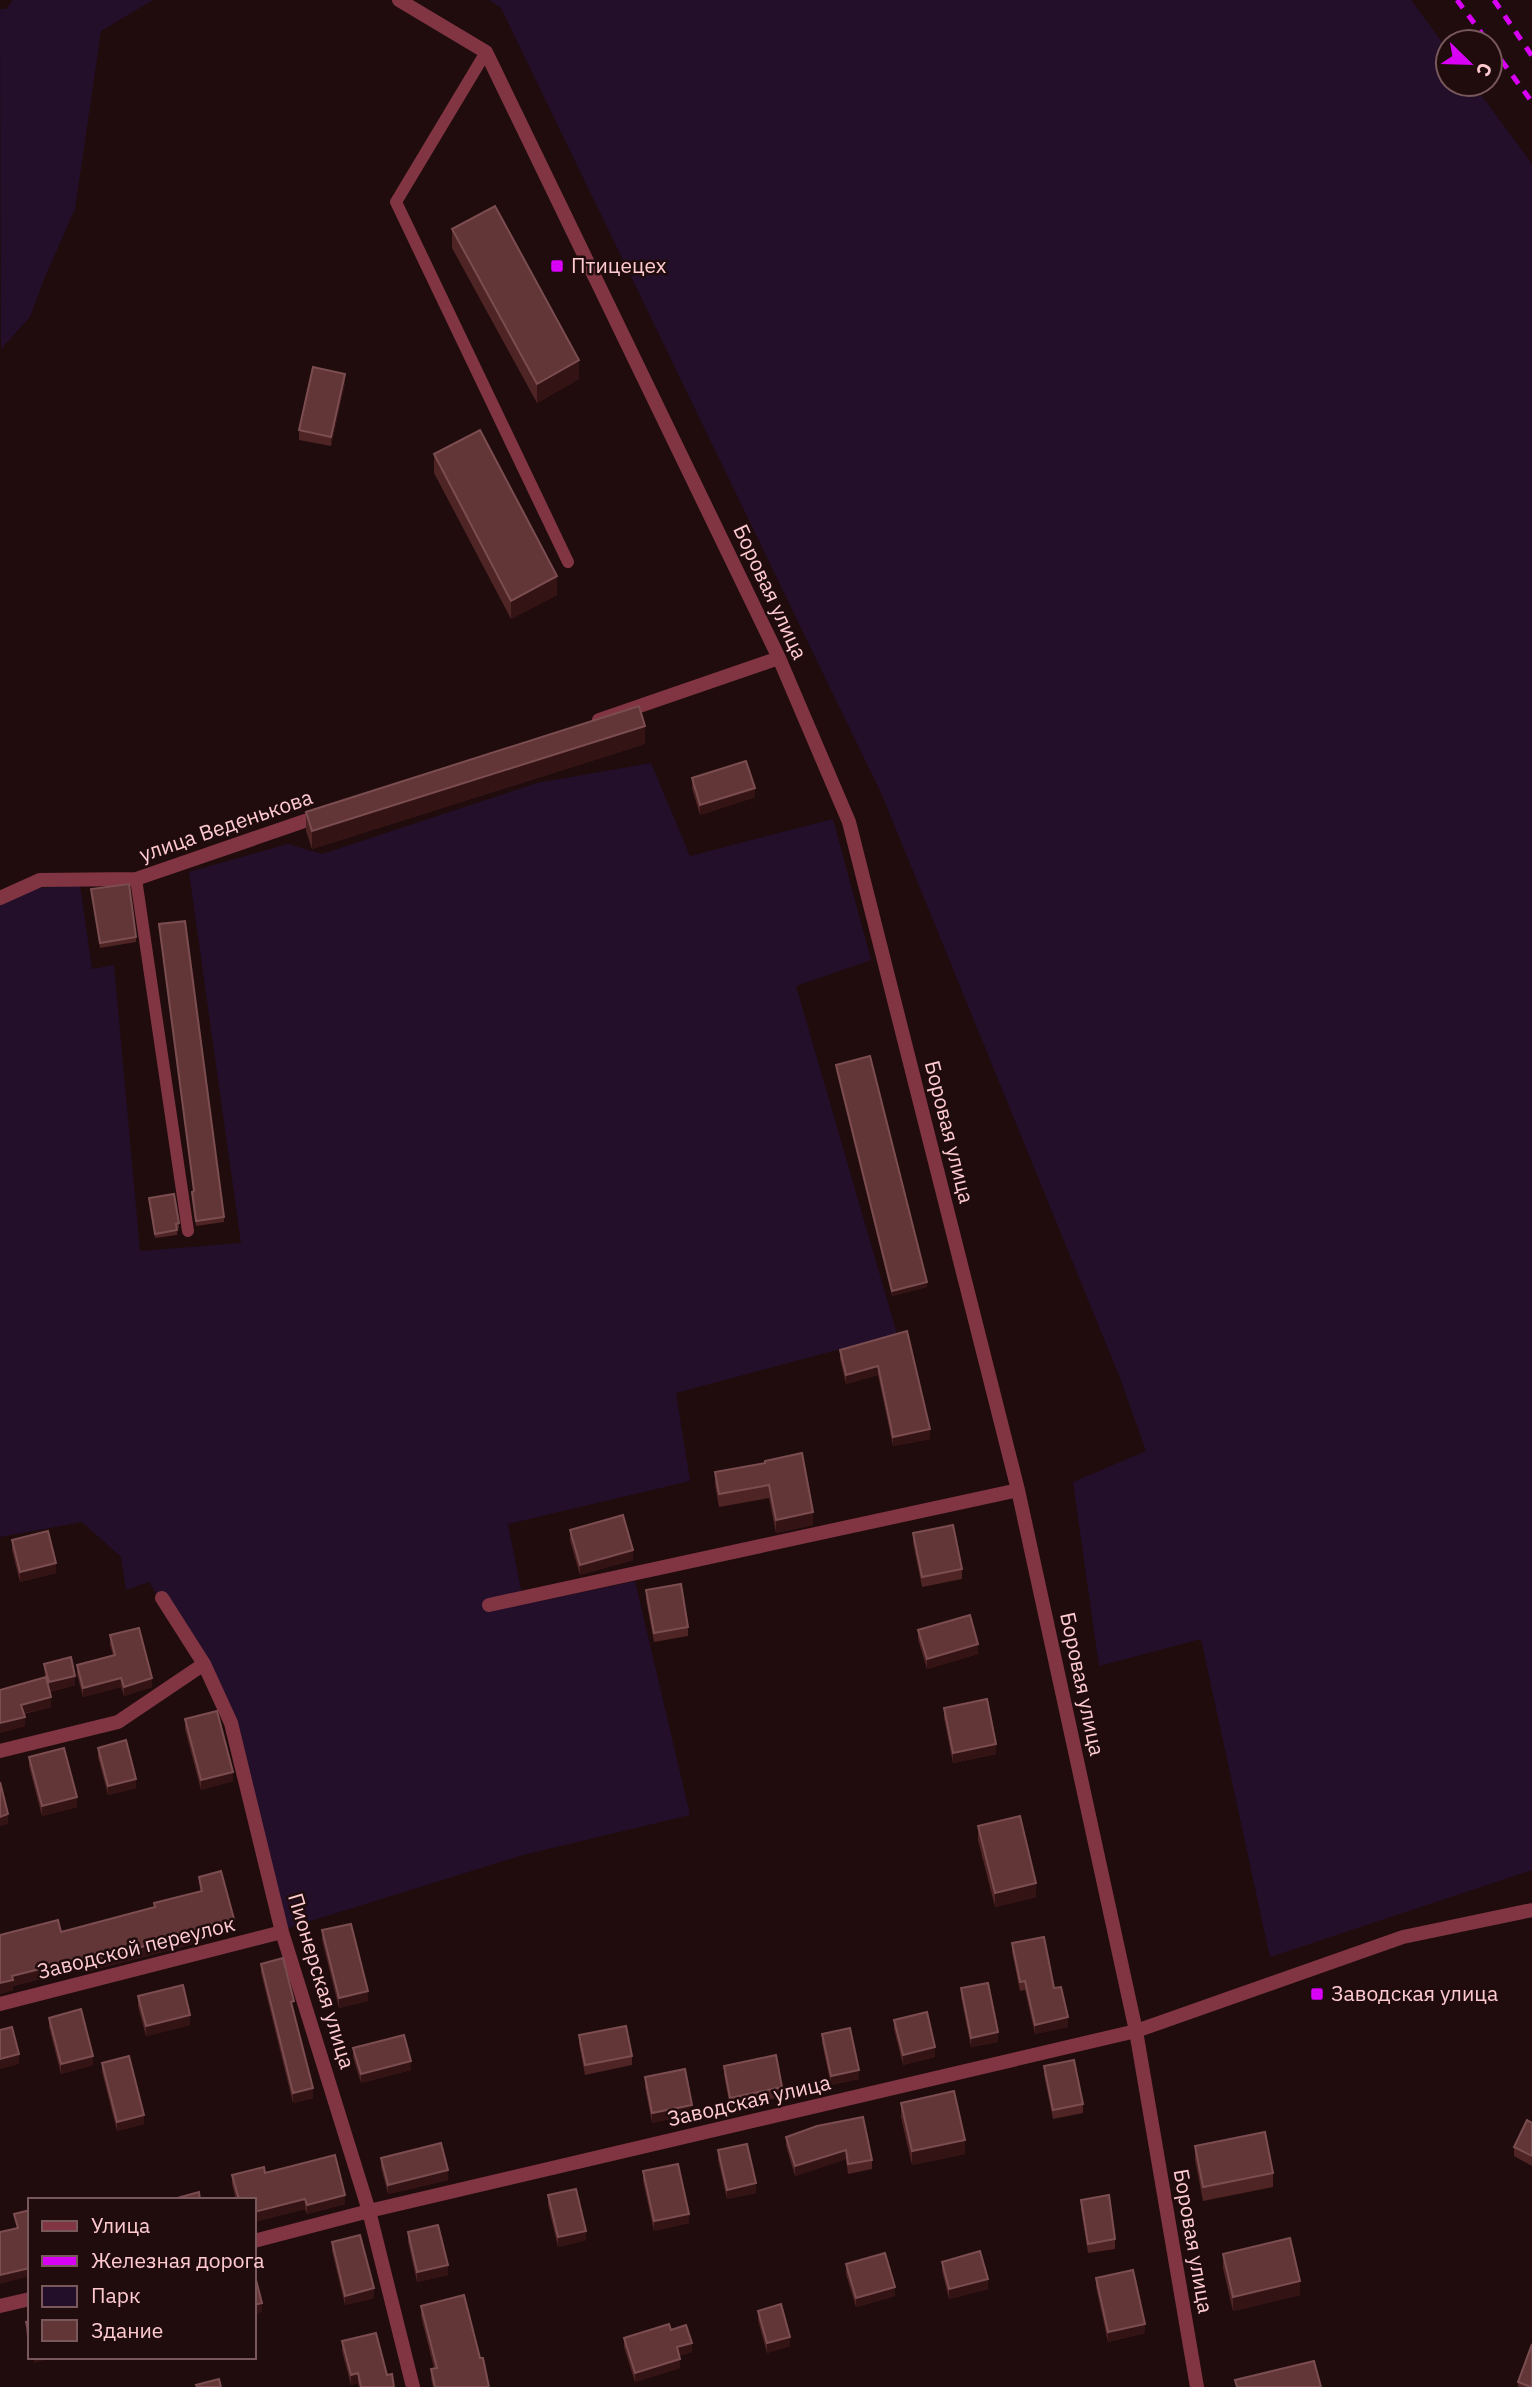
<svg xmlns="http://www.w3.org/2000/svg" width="1532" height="2387" viewBox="0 0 1532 2387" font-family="'IBM Plex Sans',sans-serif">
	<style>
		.green { fill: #230f2a }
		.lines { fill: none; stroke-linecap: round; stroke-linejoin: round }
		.service { stroke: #813543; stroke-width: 12 }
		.minor { stroke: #813543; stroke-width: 14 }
		.rail { stroke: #d900f6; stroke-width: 5; stroke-dasharray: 10 9; stroke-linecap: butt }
		.wall { fill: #4f2425 }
		.shaded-wall { fill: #341314 }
		.building { fill: #623637; stroke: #7b4d50; stroke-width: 2 }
		.poi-dot { fill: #d900f6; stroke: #200c0d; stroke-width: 2.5 }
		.labels { text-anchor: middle; stroke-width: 5; stroke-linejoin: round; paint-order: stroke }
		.poi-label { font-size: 21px; fill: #ffcbd1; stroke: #200c0d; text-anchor: start }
		.street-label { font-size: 21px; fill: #ffcbd1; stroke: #200c0d }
	</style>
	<rect width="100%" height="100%" fill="#200c0d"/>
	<path class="green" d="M13 0H153L101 31 75 209 45 277 30 317 1 349 0 9H6Z
		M489 0H1411L1448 50V84H1473L1532 164V1870L1270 1957 1201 1639 1099 1666 1073 1482 1146 1451 1120 1378 882 795 501 8Z
		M651 763 690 856 833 819 871 960 796 986 897 1334 676 1393 690 1481 508 1524 522 1595V1605L635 1581 690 1815 523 1855 285 1929 237 1724 149 1582 126 1590 121 1557 82 1522 0 1537V904L38 888 80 885 92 969 114 965 140 1251 241 1243 189 872 288 844 322 854 537 783Z"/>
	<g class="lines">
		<path class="service" d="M486 52 396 202 568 562
			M136 879 188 1231"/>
		<path class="minor" d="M399 0 486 52 779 658 849 822 1018 1490 1136 2031 1197 2387
			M599 720 779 658
			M0 898 40 880 136 879 325 814
			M162 1598 204 1664 231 1723 282 1932 369 2211 413 2387
			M489 1605 1018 1490
			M0 1751 118 1722 204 1664
			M0 2004 282 1932
			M254 2241 369 2211 1136 2031 1403 1937 1532 1910
			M0 2306 30 2299"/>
		<path class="rail" d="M1457 0 1488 42
			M1494 0 1532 56
			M1490 45 1532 102"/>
	</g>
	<path class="wall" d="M452 229 579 379 537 403 452 248Z
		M345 383 331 446 299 440V430Z
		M434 454 557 595 511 619 434 473Z
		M645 744 312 849 306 831V812Z
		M692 778 755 797 700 815 692 788Z
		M91 889 136 937V942L100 948Z
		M159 924 224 1217V1222L196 1226 192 1196V1192L194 1191Z
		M836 1065 927 1287 892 1296 836 1070Z
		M149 1198 179 1223V1228H177V1235L155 1238Z
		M907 1331 930 1439 893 1446 878 1375 846 1384 840 1359V1350Z
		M765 1463 813 1525 776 1533 769 1498 719 1507 715 1485V1472Z
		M570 1530 633 1560 580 1575 570 1540Z
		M913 1533 962 1569V1579L922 1587 913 1543Z
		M12 1540 56 1573 20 1582 12 1550Z
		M646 1590 688 1627V1636L654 1642 646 1600Z
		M918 1630 978 1654 927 1669 918 1639Z
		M110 1635 152 1687 124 1696 121 1687 83 1697 77 1674V1665L113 1655 110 1645Z
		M44 1664 75 1685 50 1692 51 1707 24 1714 25 1726 0 1733 45 1678Z
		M944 1708 996 1754 953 1763 944 1718Z
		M185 1719 233 1781 201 1790 185 1729Z
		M98 1748 136 1788 108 1795 98 1757Z
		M29 1757 77 1807 42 1816 29 1766Z
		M978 1826 1036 1897 995 1907 978 1840Z
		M199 1877 234 1930 201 1939V1942L85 1972 84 1968 13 1986V1990L0 1994 61 1932 154 1907V1903L200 1891Z
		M322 1930 368 2001 339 2008 322 1940Z
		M1012 1943 1054 1988 1068 2027 1035 2034 1025 1990 1020 1991 1012 1952Z
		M261 1964 294 2011H293L313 2098 293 2103 261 1973Z
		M961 1988 998 2042 971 2047 961 1997Z
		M138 1996 190 2025 146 2036 138 2006Z
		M49 2018 93 2065 61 2074 49 2027Z
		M894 2020 935 2057 903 2065 894 2029Z
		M822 2034 859 2079 831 2085 822 2043Z
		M579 2035 632 2056V2065L585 2075 579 2044Z
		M353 2048 411 2070 361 2083 353 2057Z
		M102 2063 144 2124 117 2131 102 2072Z
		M724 2066 782 2087V2097L730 2107 724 2075Z
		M1044 2066 1083 2104V2113L1053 2119 1044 2075Z
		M645 2077 692 2114 652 2123 645 2087Z
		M901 2103 965 2154 912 2165 901 2117Z
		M1532 2123V2166L1514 2156V2147Z
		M817 2126 872 2160V2169L848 2174 846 2159 795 2176 786 2146V2137Z
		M1195 2146 1273 2173V2187L1203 2201 1195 2160Z
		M718 2150 756 2193 727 2199 718 2160Z
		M381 2158 448 2180 388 2194 381 2167Z
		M643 2171 689 2223 654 2231 643 2181Z
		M265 2173 345 2204 307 2214 305 2209 254 2222V2200H236L232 2184V2175Z
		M548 2195 586 2240 558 2247 548 2205Z
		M1081 2200 1115 2239V2249L1088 2253 1081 2209Z
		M408 2232 448 2275 417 2282 408 2242Z
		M332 2242 374 2298 345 2305 332 2251Z
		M1223 2254 1300 2295 1233 2311 1223 2268Z
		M942 2262 988 2289 949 2299 942 2271Z
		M846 2264 895 2296 856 2307 846 2274Z
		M1096 2278 1145 2333 1108 2342 1096 2287Z
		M421 2306 480 2358 489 2387H433L431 2378V2369L434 2368 421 2316Z
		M758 2311 790 2346 767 2353 758 2320Z
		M30 2321V2347L26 2332V2322Z
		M671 2330 692 2352 679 2356 680 2368 635 2382 624 2347V2338Z
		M342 2341 387 2375 394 2387H359L358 2383 351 2385 342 2351Z
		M1518 2382 1532 2387H1518Z"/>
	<path class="shaded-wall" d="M579 360V379L537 403V384Z
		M345 374V383L331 446V437Z
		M557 576V595L511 619V601Z
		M645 726V744L312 849V831Z
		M755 788V797L700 815V805Z
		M927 1282V1287L892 1296V1291Z
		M878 1366V1375L846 1384V1375Z
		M930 1429V1439L893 1446V1437Z
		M813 1512V1525L776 1533V1520Z
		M633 1550V1560L580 1575V1565Z
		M56 1563V1573L20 1582V1572Z
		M978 1644V1654L927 1669V1659Z
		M75 1676V1685L49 1692V1682Z
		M121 1678V1687L83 1697V1688Z
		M152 1678V1687L124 1696V1687Z
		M51 1697V1707L21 1714V1705Z
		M25 1717V1726L0 1733V1723Z
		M996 1744V1754L953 1763V1753Z
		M233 1772V1781L201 1790V1780Z
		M136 1779V1788L108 1795V1786Z
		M77 1797V1807L42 1816V1806Z
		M8 1814V1824L0 1826V1817Z
		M1036 1883V1897L995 1907V1893Z
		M234 1919V1930L201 1939V1942L85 1972V1962Z
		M84 1958V1968L13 1986V1990L0 1994V1983L12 1976Z
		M368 1991V2001L339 2008V1998Z
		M190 2015V2025L146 2036V2026Z
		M1068 2017V2027L1035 2034V2025Z
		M998 2032V2042L971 2047V2038Z
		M935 2047V2057L903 2065V2055Z
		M19 2054V2064L0 2069V2059Z
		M93 2056V2065L61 2074V2064Z
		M411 2061V2070L361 2083V2074Z
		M859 2070V2079L831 2085V2076Z
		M313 2088V2098L293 2103V2093Z
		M692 2105V2114L652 2123V2113Z
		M144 2115V2124L117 2131V2122Z
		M965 2140V2154L912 2165V2151Z
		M846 2150V2159L795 2176V2166Z
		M448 2170V2180L388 2194V2185Z
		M756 2183V2193L727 2199V2190Z
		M345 2195V2204L307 2214V2205Z
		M305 2199V2209L254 2222V2212Z
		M689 2214V2223L654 2231V2221Z
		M586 2231V2240L558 2247V2237Z
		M448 2265V2275L417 2282V2272Z
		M30 2268V2276L0 2284V2275Z
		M988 2279V2289L949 2299V2289Z
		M1300 2281V2295L1233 2311V2297Z
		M895 2287V2296L856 2307V2298Z
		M374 2288V2298L345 2305V2296Z
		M262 2303V2312L254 2315V2305Z
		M1145 2324V2333L1108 2342V2332Z
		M790 2337V2346L767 2353V2343Z
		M692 2343V2352L677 2357V2347Z
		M34 2357H57L34 2363Z
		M680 2359V2368L635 2382V2373Z
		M358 2373V2383L351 2385V2375Z"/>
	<path class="building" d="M495 206 579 360 537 384 452 229Z
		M313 367 345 374 331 437 299 430Z
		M480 430 557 576 511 601 434 454Z
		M639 706 645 726 312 831 306 812Z
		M746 761 755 788 700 805 692 778Z
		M129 884 136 937 100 943 91 889Z
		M185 921 224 1217 196 1221 192 1192 194 1191 159 924Z
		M870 1056 927 1282 892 1291 836 1065Z
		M174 1194 179 1223 176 1224 177 1230 155 1234 149 1198Z
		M907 1331 930 1429 893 1437 878 1366 846 1375 840 1350Z
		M802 1453 813 1512 776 1520 769 1485 719 1494 715 1472 765 1463V1461Z
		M623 1515 633 1550 580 1565 570 1530Z
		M953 1525 962 1569 922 1577 913 1533Z
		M48 1531 56 1563 20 1572 12 1540Z
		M681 1584 688 1627 654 1633 646 1590Z
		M970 1615 978 1644 927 1659 918 1630Z
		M139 1628 152 1678 124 1687 121 1678 83 1688 77 1665 115 1655 110 1635Z
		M71 1657 75 1676 49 1682 44 1664Z
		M46 1677 51 1697 21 1705 25 1717 0 1723V1690Z
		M987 1699 996 1744 953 1753 944 1708Z
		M217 1711 233 1772 201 1780 185 1719Z
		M126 1740 136 1779 108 1786 98 1748Z
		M64 1748 77 1797 42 1806 29 1757Z
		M0 1782 8 1814 0 1817Z
		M1020 1816 1036 1883 995 1893 978 1826Z
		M221 1871 234 1919 200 1928 201 1931 85 1962 84 1958 12 1976 13 1980 0 1983V1935L58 1920 61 1932 155 1907 154 1903 202 1891 199 1877Z
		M351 1924 368 1991 339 1998 322 1930Z
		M1044 1937 1054 1988 1061 1987 1068 2017 1035 2025 1025 1981 1020 1982 1012 1943Z
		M283 1958 294 2001 291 2002 313 2088 293 2093 261 1964Z
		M988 1983 998 2032 971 2038 961 1988Z
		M183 1985 190 2015 146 2026 138 1996Z
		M81 2009 93 2056 61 2064 49 2018Z
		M927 2012 935 2047 903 2055 894 2020Z
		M626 2026 632 2056 585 2065 579 2035Z
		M12 2027 19 2054 0 2059V2030Z
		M850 2028 859 2070 831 2076 822 2034Z
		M404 2035 411 2061 361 2074 353 2048Z
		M776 2055 782 2087 730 2098 724 2066Z
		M129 2056 144 2115 117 2122 102 2063Z
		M1074 2060 1083 2104 1053 2110 1044 2066Z
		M685 2069 692 2105 652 2113 645 2077Z
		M954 2091 965 2140 912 2151 901 2103Z
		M863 2117 872 2160 848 2164 846 2150 795 2166 786 2137 817 2126Z
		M1527 2120 1532 2123V2156L1514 2147Z
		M1265 2132 1273 2173 1203 2187 1195 2146Z
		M441 2143 448 2170 388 2185 381 2158Z
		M747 2144 756 2183 727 2190 718 2150Z
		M335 2155 345 2195 307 2205 305 2199 254 2212V2200H239L232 2175 264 2167 265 2173Z
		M678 2164 689 2214 654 2221 643 2171Z
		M576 2189 586 2231 558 2237 548 2195Z
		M199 2192 200 2200H170Z
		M1109 2195 1115 2239 1088 2244 1081 2200Z
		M30 2210V2268L0 2275V2232L18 2228 14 2214Z
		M438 2225 448 2265 417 2272 408 2232Z
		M360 2235 374 2288 345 2296 332 2242Z
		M1290 2238 1300 2281 1233 2297 1223 2254Z
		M980 2251 988 2279 949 2289 942 2262Z
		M885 2253 895 2287 856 2298 846 2264Z
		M1133 2270 1145 2324 1108 2332 1096 2278Z
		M254 2272 262 2303 254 2305Z
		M464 2295 480 2358H483L489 2387H435L431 2369 437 2368 421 2306Z
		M781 2304 790 2337 767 2343 758 2311Z
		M30 2321V2338L26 2322Z
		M669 2324 671 2330 686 2325 692 2343 677 2347 680 2359 635 2373 624 2338Z
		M376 2333 387 2375 392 2374 394 2387H361L358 2373 351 2375 342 2341Z
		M1532 2344V2387H1531L1518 2382Z
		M1314 2361 1321 2387H1237L1235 2380Z
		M219 2379 221 2387H197L196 2385Z"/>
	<g class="poi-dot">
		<rect x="550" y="259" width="14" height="14" rx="3.5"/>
		<rect x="1310" y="1987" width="14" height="14" rx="3.5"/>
	</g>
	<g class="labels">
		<g class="poi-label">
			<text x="571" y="273">Птицецех</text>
			<text x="1331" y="2001">Заводская улица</text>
		</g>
		<g class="street-label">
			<text transform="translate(770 592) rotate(65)" y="7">Боровая улица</text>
			<text transform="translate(226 826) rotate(-19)" y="7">улица Веденькова</text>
			<text transform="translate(949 1132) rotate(76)" y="7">Боровая улица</text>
			<text transform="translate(1082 1684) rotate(78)" y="7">Боровая улица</text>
			<text transform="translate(136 1948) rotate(-14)" y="7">Заводской переулок</text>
			<text transform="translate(321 1981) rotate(73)" y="7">Пионерская улица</text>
			<text transform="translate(749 2101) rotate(-13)" y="7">Заводская улица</text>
			<text transform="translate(1193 2241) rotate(80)" y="7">Боровая улица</text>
		</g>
	</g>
	<rect x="28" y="2198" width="228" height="161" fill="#200c0d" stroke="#79585b" stroke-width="2"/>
	<rect x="42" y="2221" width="35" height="10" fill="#813543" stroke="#79585b" stroke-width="2"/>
	<text x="91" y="2233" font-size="21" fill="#ffcbd1">Улица</text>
	<rect x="42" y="2256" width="35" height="10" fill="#d900f6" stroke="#79585b" stroke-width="2"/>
	<text x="91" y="2268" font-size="21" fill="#ffcbd1">Железная дорога</text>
	<rect x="42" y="2286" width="35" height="21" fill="#230f2a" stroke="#79585b" stroke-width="2"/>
	<text x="91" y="2303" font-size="21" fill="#ffcbd1">Парк</text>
	<rect x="42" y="2320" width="35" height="21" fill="#623637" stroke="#79585b" stroke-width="2"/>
	<text x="91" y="2338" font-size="21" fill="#ffcbd1">Здание</text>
	<g transform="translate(1469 63) rotate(113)"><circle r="33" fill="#200c0d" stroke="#79585b" stroke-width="2"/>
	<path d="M0-5L12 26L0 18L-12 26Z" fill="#d900f6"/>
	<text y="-10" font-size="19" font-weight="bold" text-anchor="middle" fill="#ffcbd1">С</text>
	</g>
</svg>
